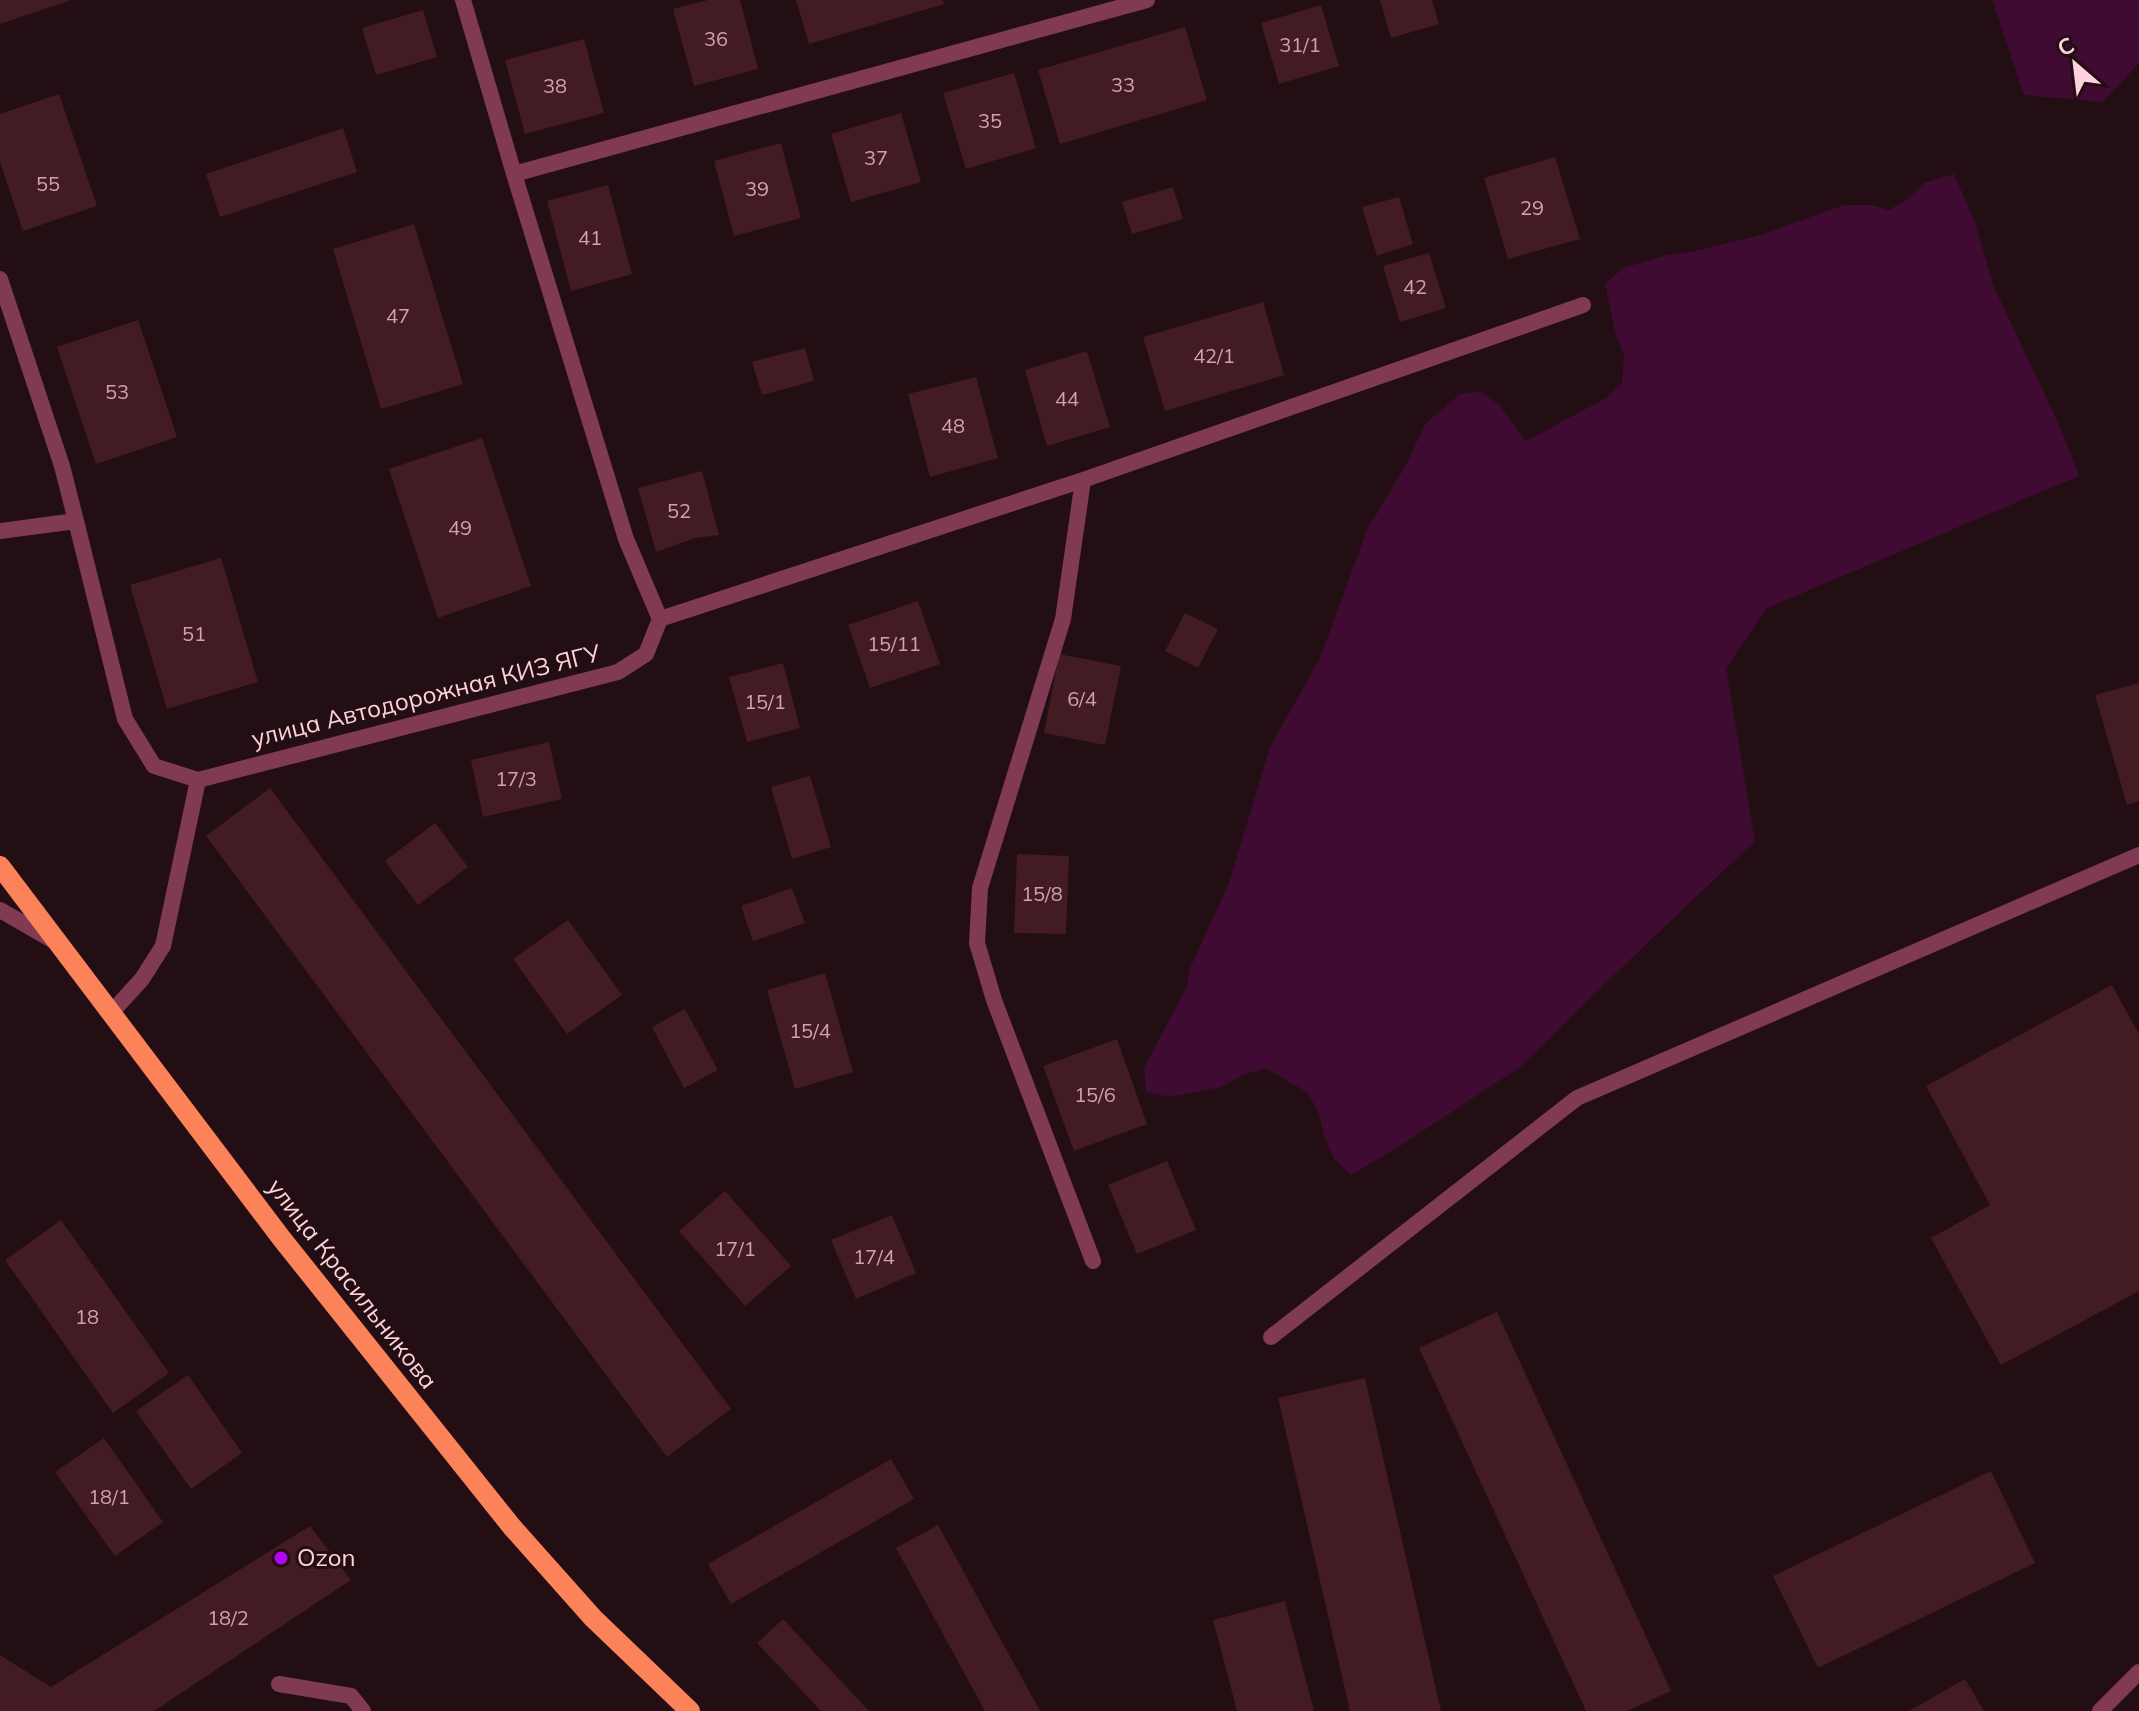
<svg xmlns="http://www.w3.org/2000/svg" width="2139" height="1711" viewBox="0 0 2139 1711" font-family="Mulish,sans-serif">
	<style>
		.water { fill: #3f0b32 }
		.building { fill: #431b22 }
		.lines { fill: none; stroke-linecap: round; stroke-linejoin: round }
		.service { stroke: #813a53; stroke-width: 16 }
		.minor { stroke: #813a53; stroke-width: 16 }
		.primary { stroke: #fc825a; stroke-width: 20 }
		.poi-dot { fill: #b205f6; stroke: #230e13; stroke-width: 3 }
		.labels { text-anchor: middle; stroke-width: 6; stroke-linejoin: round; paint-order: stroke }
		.number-label { font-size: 20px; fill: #cfa4ae }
		.street-label { font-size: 24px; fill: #fed1dd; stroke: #230e13 }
		.poi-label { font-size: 24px; fill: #fed1dd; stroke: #230e13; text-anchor: start }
	</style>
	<rect width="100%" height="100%" fill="#230e13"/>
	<path class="water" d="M1992 0H2139V63L2103 102 2024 95Z
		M1954 174 1974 220 1994 287 2061 429 2079 476 1767 608 1726 668 1755 841 1638 952 1520 1067 1394 1150 1351 1175 1334 1159 1324 1136 1319 1114 1308 1093 1266 1068 1243 1075 1221 1087 1170 1097 1146 1092 1144 1068 1186 988 1190 968 1229 883 1270 747 1320 658 1367 530 1406 465 1425 424 1460 394 1481 391 1500 406 1526 441 1606 398 1622 383 1624 356 1615 331 1605 284 1623 268 1667 255 1690 252 1757 236 1844 205H1871L1889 210 1909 198 1924 183Z"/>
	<path class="building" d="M0 0H68V1L0 24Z
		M708 0H740L758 69 694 86 673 9Z
		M796 0H943L944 4 809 44Z
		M1380 0H1432L1439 24 1391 38Z
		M1321 5 1339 66 1279 84 1261 23Z
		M423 10 437 57 376 75 362 28Z
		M1185 27 1207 100 1060 144 1038 70Z
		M584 39 604 113 525 134 505 60Z
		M1014 73 1036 148 966 169 943 93Z
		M59 94 97 206 23 231 0 162V114Z
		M901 113 921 182 851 202 831 134Z
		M343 128 357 172 220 217 206 174Z
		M781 143 801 218 734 236 714 161Z
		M1555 157 1580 239 1508 259 1484 178Z
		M608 185 632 274 571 291 547 201Z
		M1173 187 1183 219 1132 234 1122 202Z
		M1399 197 1413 244 1377 256 1362 207Z
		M414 224 463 384 381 409 333 249Z
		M1429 253 1446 308 1400 322 1383 266Z
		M1263 302 1284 375 1165 411 1143 337Z
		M138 320 177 437 96 464 57 347Z
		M805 348 814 381 762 395 752 362Z
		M1087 351 1110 427 1047 446 1025 370Z
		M976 377 998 458 930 477 908 394Z
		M482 438 531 586 438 618 389 469Z
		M702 471 719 535 695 538 656 552 638 488Z
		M221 558 258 682 167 709 130 585Z
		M918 601 940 664 870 688 848 625Z
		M1185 613 1218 629 1198 668 1165 651Z
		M1059 654 1121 666 1105 745 1044 733Z
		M783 663 800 728 747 742 729 677Z
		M2139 683V801L2127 805 2095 695Z
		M549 742 562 799 483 817 471 760Z
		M810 776 831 847 792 859 771 787Z
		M270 788 731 1409 667 1457 206 836Z
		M435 823 468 867 418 905 385 861Z
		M1017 854 1069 856 1066 934 1014 933Z
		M792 888 805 923 753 941 741 906Z
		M568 920 622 995 567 1034 513 959Z
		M825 973 853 1072 795 1089 767 990Z
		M2112 985 2139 1034V1291L2001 1365 1931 1238 1990 1205 1926 1086Z
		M685 1009 718 1070 684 1088 652 1027Z
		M1117 1039 1147 1124 1074 1151 1043 1066Z
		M1167 1161 1196 1230 1137 1254 1108 1185Z
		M725 1191 791 1266 745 1306 679 1231Z
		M892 1215 916 1273 856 1299 831 1240Z
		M61 1220 169 1373 113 1413 5 1260Z
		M1497 1312 1671 1691 1627 1711H1586L1419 1348Z
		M188 1375 242 1453 191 1489 136 1411Z
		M1365 1378 1441 1711H1350L1278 1398Z
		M104 1438 163 1522 115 1556 55 1472Z
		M891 1459 914 1499 731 1604 708 1564Z
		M1991 1471 2035 1563 1818 1668 1773 1576Z
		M938 1525 1040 1711H985L896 1548Z
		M310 1526 351 1580 154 1711H0V1655L51 1687Z
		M1285 1601 1314 1711H1237L1213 1620Z
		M783 1619 869 1711H821L757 1643Z
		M1965 1679 1984 1711H1909Z"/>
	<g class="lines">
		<path class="service" d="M0 910 54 941
			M1271 1337 1577 1098 2139 855
			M279 1684 351 1696 363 1711
			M2100 1711 2139 1672"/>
		<path class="minor" d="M514 174 1147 0
			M0 279 62 466 76 521
			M1083 480 1063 619 980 888 977 943 994 1000 1093 1261
			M0 531 76 521 125 719 154 766 198 780 618 672 646 654 660 619 626 539 514 174 463 0
			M660 619 1083 480 1583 305
			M111 1013 142 979 163 946 198 780"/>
		<path class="primary" d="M0 866 282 1239 512 1527 593 1618 690 1711"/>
	</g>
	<circle class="poi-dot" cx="281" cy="1558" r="8"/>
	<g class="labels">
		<g class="number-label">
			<text x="716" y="46">36</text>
			<text x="1300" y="52">31/1</text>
			<text x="1123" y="92">33</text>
			<text x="555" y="93">38</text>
			<text x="990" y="128">35</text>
			<text x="876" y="165">37</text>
			<text x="48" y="191">55</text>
			<text x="757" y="196">39</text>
			<text x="1532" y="215">29</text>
			<text x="590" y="245">41</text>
			<text x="1415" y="294">42</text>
			<text x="398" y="323">47</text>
			<text x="1214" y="363">42/1</text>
			<text x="117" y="399">53</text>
			<text x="1067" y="406">44</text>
			<text x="953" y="433">48</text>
			<text x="679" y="518">52</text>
			<text x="460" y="535">49</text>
			<text x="194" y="641">51</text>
			<text x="894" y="651">15/11</text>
			<text x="1082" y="706">6/4</text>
			<text x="765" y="709">15/1</text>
			<text x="516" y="786">17/3</text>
			<text x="1042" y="901">15/8</text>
			<text x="810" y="1038">15/4</text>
			<text x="1095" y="1102">15/6</text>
			<text x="735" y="1256">17/1</text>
			<text x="874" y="1264">17/4</text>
			<text x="87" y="1324">18</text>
			<text x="109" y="1504">18/1</text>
			<text x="228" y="1625">18/2</text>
		</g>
		<g class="street-label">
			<text transform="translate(426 696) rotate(-14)" y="8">улица Автодорожная КИЗ ЯГУ</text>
			<text transform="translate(352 1284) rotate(52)" y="8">улица Красильникова</text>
		</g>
		<g class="poi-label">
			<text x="297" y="1566">Ozon</text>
		</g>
	</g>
	<g transform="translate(2075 64) rotate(332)" stroke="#230e13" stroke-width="6" paint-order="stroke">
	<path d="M0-6L14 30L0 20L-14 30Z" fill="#fed1dd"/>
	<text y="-12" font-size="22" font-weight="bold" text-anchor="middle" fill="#fed1dd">С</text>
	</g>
</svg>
